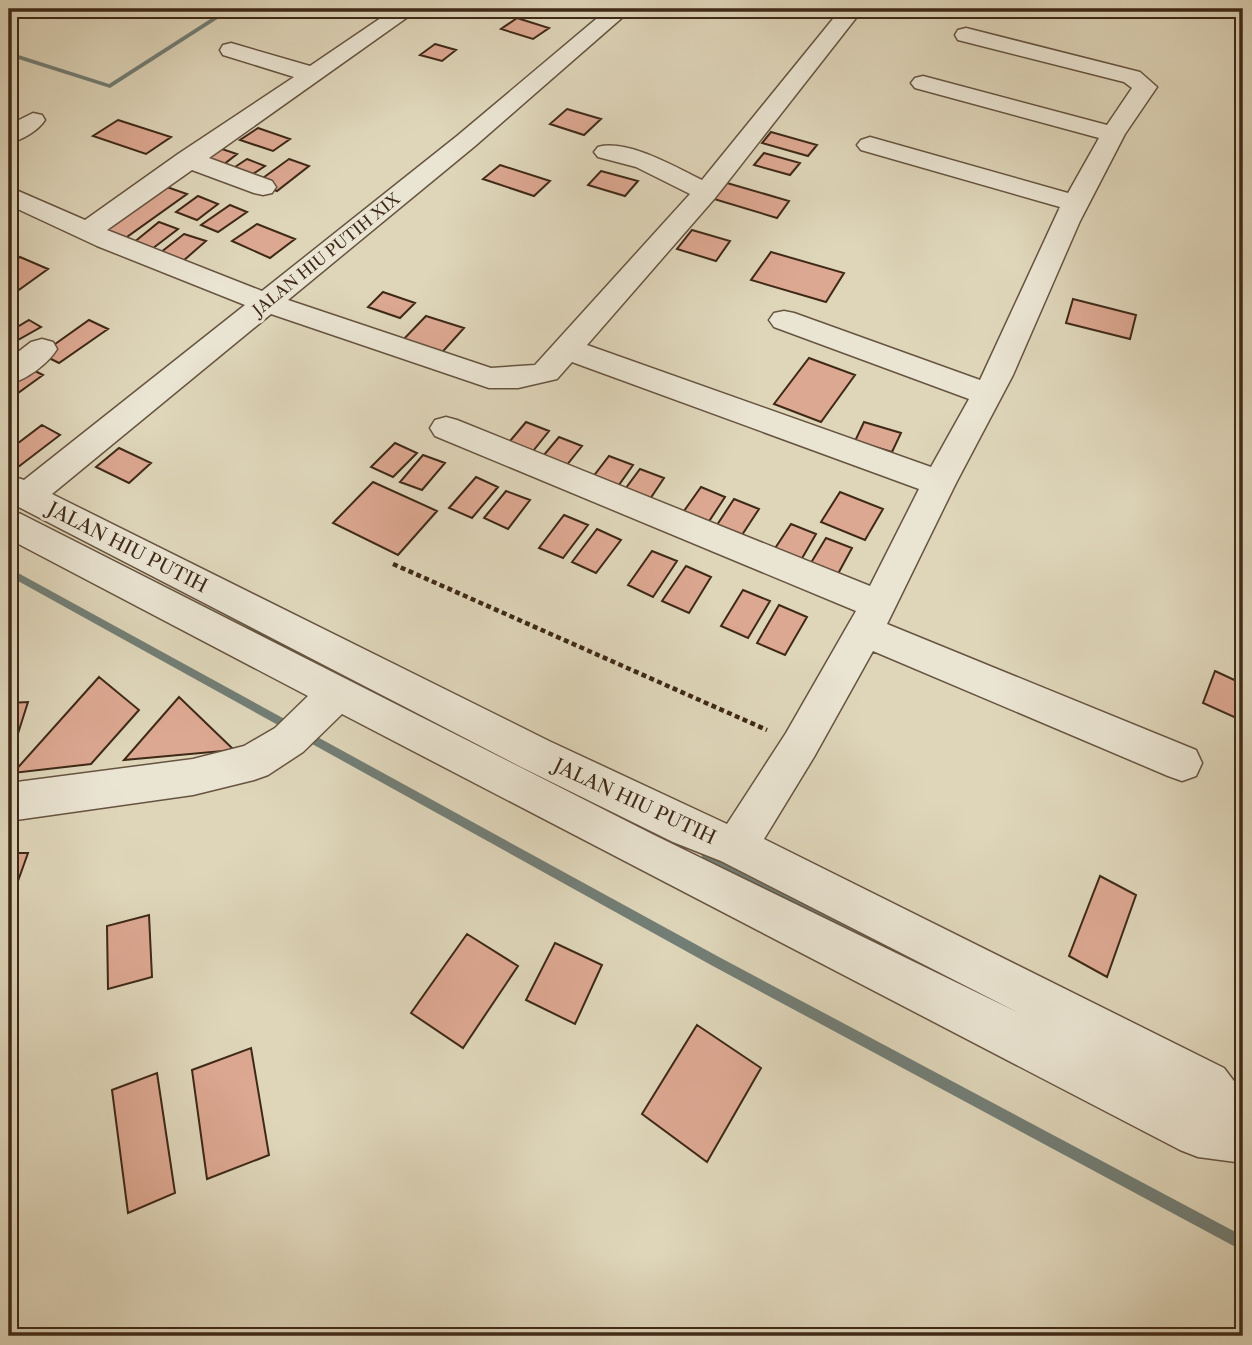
<svg xmlns="http://www.w3.org/2000/svg" width="1252" height="1345" viewBox="0 0 1252 1345" font-family="'Libre Caslon Text',serif">
	<style>
		.lines { fill: none; stroke-linecap: round; stroke-linejoin: round }
		.stream { fill: #727e76; fill-rule: evenodd }
		.building { fill: #dda892; stroke: #3e2917; stroke-width: 2 }
		.minor-casing { stroke: #665440; stroke-width: 3 }
		.path { stroke: #3e2917; stroke-width: 4.5; stroke-dasharray: 5 3.5; stroke-linecap: butt }
		.minor { fill: #eae4d2; fill-rule: evenodd }
		.labels { text-anchor: middle; stroke-width: 6; stroke-linejoin: round; paint-order: stroke }
		.far-street-label { font-size: 16px; fill: #3e2917; stroke: #eae4d2 }
		.street-label { font-size: 19px; fill: #3e2917; stroke: #eae4d2 }
	</style>
	<rect width="100%" height="100%" fill="#dfd6ba"/>
	<filter id="stains"><feTurbulence type="fractalNoise" baseFrequency=".00286" numOctaves="4"/><feColorMatrix values="0 0 0 0 .2 0 0 0 0 .09 0 0 0 0 .02 0 0 0 .5 -.17"/></filter>
	<radialGradient id="worn" r=".72"><stop offset=".6" stop-color="#630" stop-opacity="0"/><stop offset="1" stop-color="#630" stop-opacity=".3"/></radialGradient>
	<g class="lines">
		<path class="stream" d="M226 9H233L110 88 9 56V52L109 84Z
			M9 568 719 957 1243 1236V1251L711 965 9 576Z
			M707 849 871 932 873 936 871 940 867 942 863 940 703 858 701 854 703 850Z"/>
	</g>
	<path class="building" d="M517 18 549 28 533 39 501 29Z
		M435 44 456 50 442 61 420 55Z
		M567 109 601 119 584 135 550 124Z
		M118 120 171 137 146 154 93 136Z
		M258 128 290 139 273 151 240 140Z
		M771 132 817 145 808 156 762 143Z
		M219 148 237 154 219 168 200 161Z
		M764 153 800 163 790 175 754 165Z
		M247 159 265 166 247 178 229 171Z
		M289 159 309 166 277 191 256 183Z
		M500 165 550 181 534 196 483 179Z
		M601 171 638 181 625 196 588 185Z
		M727 183 789 201 777 218 714 199Z
		M164 186 187 194 124 239 101 230Z
		M198 196 218 204 197 220 176 212Z
		M230 205 247 212 218 232 201 225Z
		M159 222 178 229 152 249 133 243Z
		M257 224 295 239 270 258 232 241Z
		M692 230 730 241 716 261 677 249Z
		M184 234 206 241 183 261 160 253Z
		M771 252 844 273 826 302 751 280Z
		M20 257 48 269 9 297V264Z
		M383 292 415 303 400 318 368 307Z
		M1073 299 1136 315 1130 339 1066 323Z
		M426 316 464 328 436 359 398 345Z
		M29 320 41 327 9 345V332Z
		M89 320 108 329 59 363 41 354Z
		M809 358 855 375 821 422 774 404Z
		M27 367 43 375 18 393 9 389V380Z
		M526 422 549 431 529 456 505 447Z
		M864 422 901 433 892 452 855 441Z
		M42 425 60 435 9 474V450Z
		M559 437 582 446 562 471 538 462Z
		M395 443 417 453 393 477 371 467Z
		M119 448 151 463 129 483 96 467Z
		M423 455 445 463 422 490 400 482Z
		M609 456 633 465 614 492 589 482Z
		M640 469 664 478 646 505 620 496Z
		M476 477 498 487 472 518 449 508Z
		M373 482 437 511 398 555 333 523Z
		M701 487 725 497 704 529 679 518Z
		M506 491 530 500 508 529 484 518Z
		M840 492 883 509 865 540 821 522Z
		M734 499 759 509 738 541 713 531Z
		M564 515 588 525 563 558 539 548Z
		M791 524 816 534 797 567 770 556Z
		M597 529 621 540 596 573 572 562Z
		M826 538 852 548 833 583 806 571Z
		M652 551 677 561 653 597 628 585Z
		M686 566 711 577 689 613 662 601Z
		M743 590 770 601 748 638 721 626Z
		M779 605 807 617 785 655 757 643Z
		M1215 671 1243 684V721L1203 703Z
		M99 677 139 710 91 764 13 773Z
		M179 697 234 750 124 760Z
		M28 702 14 746H9V703Z
		M9 853H28L9 906Z
		M1100 876 1136 895 1107 977 1069 956Z
		M149 915 152 977 108 989 107 926Z
		M467 934 518 966 463 1048 411 1013Z
		M555 943 602 965 575 1024 526 1000Z
		M697 1025 761 1068 707 1162 642 1114Z
		M251 1048 269 1155 207 1179 192 1070Z
		M157 1073 175 1193 128 1213 112 1090Z"/>
	<g class="lines">
		<g class="minor-casing">
			<path id="minor" d="M394 9H419L209 158 272 181 276 187 272 193 263 195 254 193 192 170 107 230 262 291 457 136 608 9H632L475 146 288 300 491 368 535 365 690 194 636 167 598 157 594 152 598 147C628 139 675 167 702 180L841 9H863L715 198 587 345 931 467 969 399 774 327 769 320 774 313 784 311 794 313 980 380 1060 207 861 150 857 145 861 140 870 137 1068 193 1099 138 915 88 911 83 915 78 923 76 1107 125 1132 88 1124 82 958 40 955 35 958 30 966 28 1140 72 1157 87 1125 134 1080 221 1013 375 956 483 887 624 1196 750 1202 763 1196 776 1182 781 1168 776 873 651 814 757 764 839 1224 1068 1243 1093V1163L1198 1157 1180 1150 342 714 303 752 268 775 254 780 193 795 9 821V783L193 759 244 746 275 728 308 696 9 539V510L21 514 652 834 1023 1015 721 861 673 842 521 767 9 502V475L24 480 245 305 97 246 9 205V187L85 220 178 154 294 77 223 55 220 50 223 45 231 43 310 66ZM271 314 489 388H518L557 379 572 362 919 489 870 586 457 420 446 417 435 420 430 428 435 436 856 611 786 733 727 824 549 741 52 494Z
				M33 113 42 115 45 120C38 131 22 140 9 143V125Z
				M42 339 53 342 57 349C48 364 26 380 9 384V359L31 342Z"/>
		</g>
		<path class="path" d="M393 564 767 730"/>
		<use href="#minor" class="minor"/>
	</g>
	<g class="labels">
		<g class="far-street-label">
			<text transform="translate(326 254) rotate(-39)" y="6">JALAN HIU PUTIH XIX</text>
		</g>
		<g class="street-label">
			<text transform="translate(128 547) rotate(27)" y="7">JALAN HIU PUTIH</text>
			<text transform="translate(635 801) rotate(25)" y="7">JALAN HIU PUTIH</text>
		</g>
	</g>
	<rect width="1252" height="1345" fill="none" stroke="#dfd6ba" stroke-width="35"/>
	<rect x="10" y="10" width="1231" height="1324" fill="none" stroke="#3e2917" stroke-width="3.5"/>
	<rect x="18" y="18" width="1217" height="1310" fill="none" stroke="#3e2917" stroke-width="2"/>
	<rect width="100%" height="100%" filter="url(#stains)"/>
	<rect width="100%" height="100%" fill="url(#worn)"/>
</svg>
